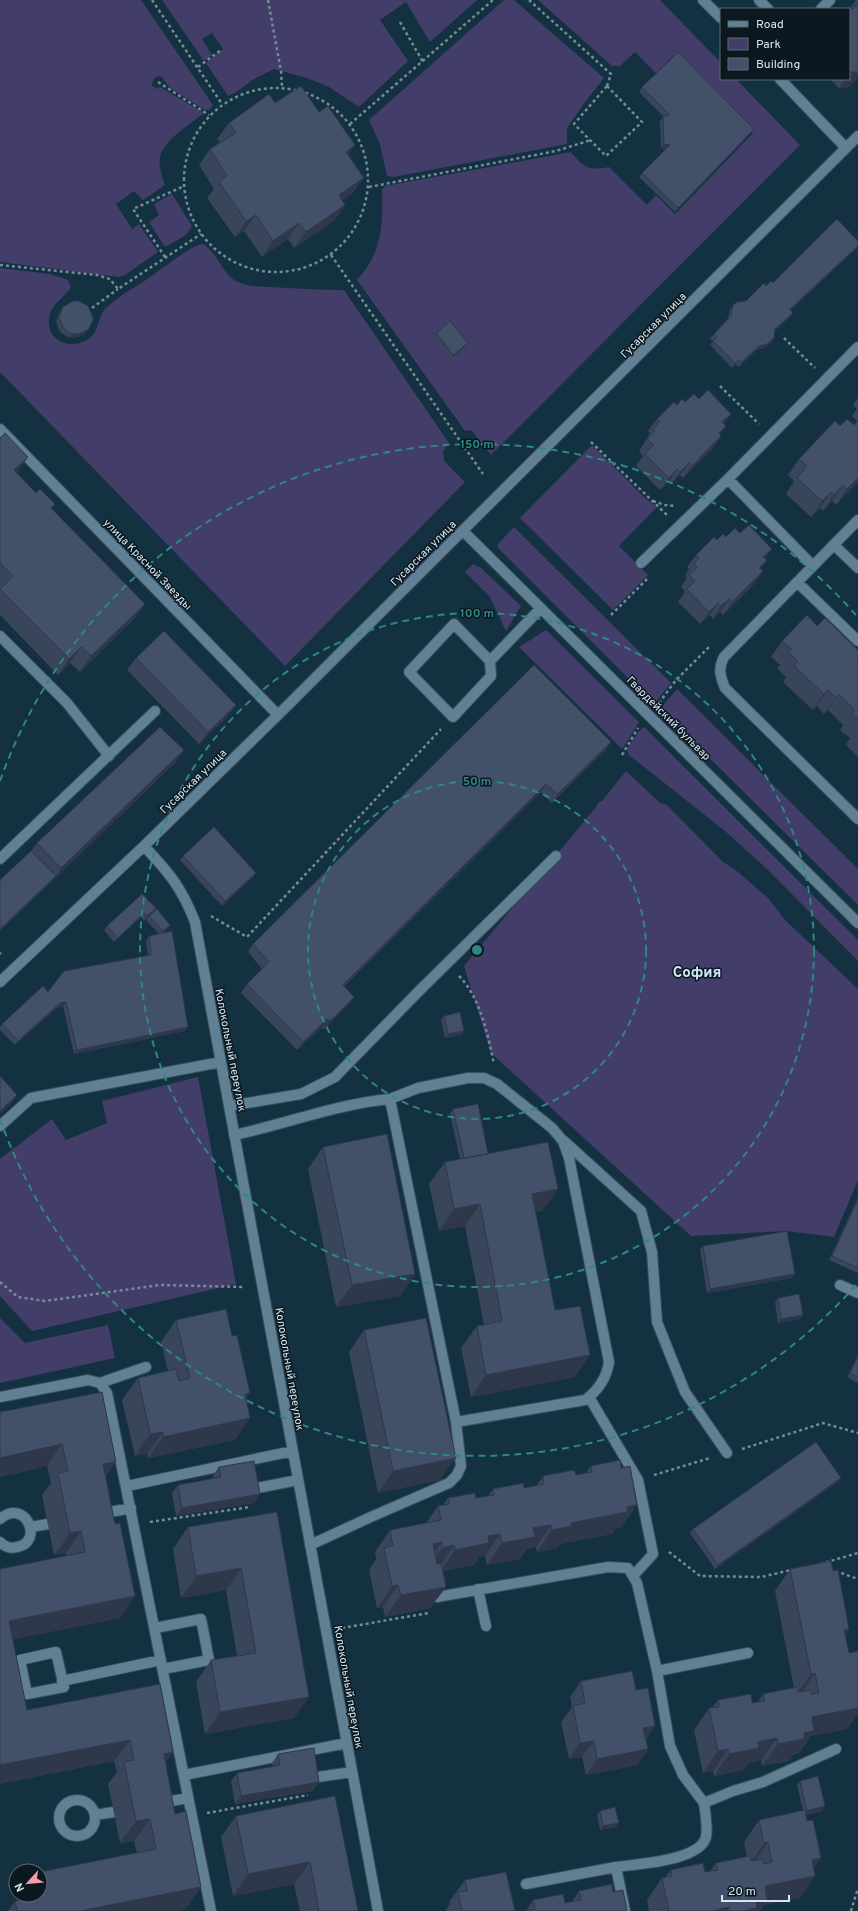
<svg xmlns="http://www.w3.org/2000/svg" width="858" height="1911" viewBox="0 0 858 1911" font-family="Overpass,sans-serif">
	<style>
		.green { fill: #433d69 }
		.lines { fill: none; stroke-linecap: round; stroke-linejoin: round }
		.minor-casing { stroke: #384f5d; stroke-width: 12 }
		.path { stroke: #748b99; stroke-width: 2.5; stroke-dasharray: 3 3; stroke-linecap: butt }
		.minor { stroke: #618093; stroke-width: 10 }
		.wall { fill: #39455b }
		.shaded-wall { fill: #2e384a }
		.building { fill: #42506a; stroke: #2e384a }
		.ring { fill: none; stroke: #2d8782; stroke-width: 2; stroke-dasharray: 7 5 }
		.labels { text-anchor: middle; stroke-width: 3; stroke-linejoin: round; paint-order: stroke }
		.street-label { font-size: 11px; fill: #d8e8f3; stroke: #0b181f }
		.district-label { font-size: 15px; font-weight: bold; fill: #cee9fa; stroke: #0b181f }
		.centre { fill: #2d8782; stroke: #0b181f; stroke-width: 2 }
		.ring-label { font-size: 12px; text-anchor: middle; font-weight: bold; fill: #2d8782; stroke: #0b181f; stroke-width: 3; stroke-linejoin: round; paint-order: stroke }
	</style>
	<rect width="100%" height="100%" fill="#143142"/>
	<path class="green" d="M0 0H141L213 105 209 110H205L170 88 161 76C155 76 152 80 152 86L158 89 160 87 204 113C189 125 168 137 161 154 157 163 162 176 165 185L143 200 134 191 116 204 132 229 139 224 158 252 125 275 119 277 0 262Z
		M162 0H477L430 42 406 2 380 20 408 61 359 107 329 87 307 78 274 69 254 79 235 93 228 96 206 63 223 49 212 33 202 39 212 55 204 61Z
		M504 0H514L604 78 585 102 567 128V144L394 177 387 176 380 144 369 120Z
		M538 0H660L721 63V79H736L800 145 491 455 471 430 465 431 357 280C382 253 383 225 382 190L385 186 571 152C584 168 589 171 609 167L647 205 656 195 675 214 753 133 674 55 656 73 635 52 620 66H612Z
		M172 194 192 226 186 235 165 247 149 222 159 215 154 204Z
		M201 244C214 246 222 274 236 281 247 287 258 286 270 287 294 288 319 290 344 290L449 443 443 451 444 461 465 482 285 666 0 372V268L50 274 68 280 71 287C65 298 50 304 49 319 47 341 70 350 87 340 100 333 97 315 107 307 120 295 136 287 150 277 165 267 185 250 201 244Z
		M592 445 645 498 657 507 619 546 648 575 613 610 520 518Z
		M514 527 671 683 654 704 499 549 497 545Z
		M473 564 481 568 521 606 506 631 490 597 465 572Z
		M546 630 639 722 623 748H621L519 647Z
		M677 689 858 869V905L660 709Z
		M644 727 858 940V961L768 870 725 831 629 755 627 750C631 742 637 732 644 727Z
		M626 771 660 803 667 805 722 861 738 872 768 898 785 920 858 989V1180L834 1237 786 1231 691 1236 491 1053 464 966 597 806 598 803 602 801Z
		M198 1077 236 1284 32 1331 0 1296V1159L52 1119 66 1140 107 1123 102 1101Z
		M0 1318 25 1343 108 1325 115 1358 0 1383Z"/>
	<g class="lines">
		<g class="minor-casing">
			<path id="minor" d="M703 0 721 18
				M759 0 768 9
				M821 9 830 0
				M780 79 846 148
				M0 429 278 715
				M728 479 812 565
				M858 520 724 657C718 668 720 676 725 688L858 819
				M463 531 858 923
				M834 545 858 568
				M641 563 728 479 858 347
				M797 582 858 641
				M0 636 67 703 109 756
				M490 661 491 676 453 717 409 672 454 624 490 661 541 608
				M144 846C169 873 181 886 195 922L378 1911
				M0 859 155 711
				M0 982 144 846 278 715 858 136
				M390 1099 418 1088 468 1078H484L497 1084 552 1128 563 1141 569 1158 609 1362C607 1377 598 1391 585 1400L456 1422
				M229 1106 301 1094 335 1077 419 991 556 856
				M0 1126 31 1098 221 1062
				M234 1135C286 1124 337 1104 390 1099L456 1422 461 1466 457 1475 449 1483 373 1516 310 1545
				M564 1141 641 1211 652 1252 657 1322 685 1392 727 1453
				M840 1285 858 1293
				M100 1383 146 1367
				M0 1397 88 1380 100 1383 107 1393 211 1911
				M589 1397 638 1480 653 1554 633 1576
				M127 1486 293 1451
				M252 1489 298 1480
				M100 1514 131 1508
				M0 1519C25 1497 45 1542 17 1547 10 1549 5 1547 0 1542
				M31 1527 48 1524
				M478 1589 486 1626
				M437 1597 608 1567 628 1568 637 1583 657 1671
				M155 1628 201 1619 209 1660 163 1669
				M56 1652 64 1687 27 1694 20 1660Z
				M62 1681 161 1660
				M184 1775 347 1743
				M311 1778 352 1772
				M59 1818a18 18 0 1 1 36 0a18 18 0 1 1-36 0Z
				M160 1803 188 1798
				M704 1803 683 1775 670 1746 657 1671 748 1653
				M95 1815 114 1812
				M616 1867C637 1864 700 1861 706 1837 708 1829 705 1811 704 1803L733 1791 763 1782 836 1749
				M526 1884 616 1867 625 1911"/>
		</g>
		<path class="path" d="M152 0 222 104
			M268 0 281 71 282 87
			M529 0 611 74 607 86
			M400 22 423 62
			M198 67 221 50
			M158 82 209 115
			M607 86 642 122 606 156 574 124Z
			M184 180a92 92 0 1 1 184 0a92 92 0 1 1-184 0Z
			M350 124 493 0
			M369 187 556 151 591 140
			M331 255 483 474
			M165 257 133 209 184 186
			M0 265 97 275 110 279 118 289 201 234
			M92 308 118 289
			M784 338 815 368
			M720 386 759 424
			M591 442 667 515
			M653 501 665 505 676 506
			M611 615 647 579
			M659 703 676 680 709 647
			M622 755 638 728
			M211 916 247 937 441 729
			M0 953 1 954
			M459 976C480 997 488 1035 494 1064
			M0 1282 18 1297 45 1301 160 1285 243 1287
			M742 1449 823 1423 858 1433
			M654 1475 710 1458
			M150 1522 250 1507
			M669 1552 700 1576 761 1577 791 1570
			M820 1564 858 1553
			M830 1569 858 1579
			M342 1628 429 1613
			M207 1813 308 1795
			M851 1911 858 1888"/>
		<use href="#minor" class="minor"/>
	</g>
	<path class="wall" d="M856 0H858V76L855 81 847 88H839L832 81V79H849V10Z
		M642 87 751 133 675 212 639 177 642 173 666 149 661 148 660 121 663 117H664L639 92Z
		M275 103 348 155 352 194 342 200 345 205 334 221 294 248 288 239 262 257 244 231 235 237 207 198 214 189 199 165 210 149 220 142 217 139 229 123Z
		M858 241 857 248 790 310V317L775 331 774 338 771 343 764 348 756 350 739 367 735 364 732 368 710 345 713 341 710 338 714 334 728 318 730 309 733 305 746 301 766 286Z
		M63 307 85 334 75 338H69L60 332 56 322 60 311Z
		M436 333 468 343 465 347 450 359 433 337Z
		M858 398V482L836 505 832 501 823 511 820 508 811 517 786 494 794 481 788 475 799 459 840 426 854 425 857 421 852 416 857 409 853 405Z
		M699 399 731 414 724 424 720 434 721 436 713 448 683 478 680 475 671 484 669 482 660 490 636 466 643 456 639 451 645 442V441L650 433 648 431 657 419 677 405Z
		M0 438 16 473 145 604 133 620 80 672 70 663 58 675 0 615Z
		M726 537 767 560 760 569 763 571 754 584 723 615 720 612 713 619 710 615 700 624 678 602 685 592 681 587 687 578 685 576 689 569 687 567 696 555 717 540Z
		M817 626 858 650V757L846 745 850 738 840 730 843 725 828 710 824 714 817 706 813 710 783 682 786 677 777 668 780 665 771 657 782 641Z
		M136 658 227 717 199 744 127 670Z
		M611 742 605 751 552 803 541 792 344 987 354 997 348 1005 324 1029 321 1028 297 1050 241 993 247 984 262 969 248 952 253 944Z
		M184 750 175 763 0 931V880L31 851 37 843Z
		M183 856 256 873 253 877 222 906 180 860Z
		M156 908 153 913 170 925 167 929 162 934 185 1031 74 1054 63 1006 57 1008 15 1045 0 1030V1027L2 1024 48 992 148 955 146 941 149 936 159 934 146 920 148 917 144 921 141 917 114 942 104 930 107 926Z
		M444 1016 464 1031 461 1035 445 1038 441 1020Z
		M453 1109 488 1154 558 1189 542 1211 536 1212 555 1310 575 1377 471 1397 461 1348 477 1326 484 1325 465 1226 439 1231 429 1184 445 1162 460 1159 450 1114Z
		M323 1147 415 1274 400 1296 336 1307 308 1169Z
		M858 1197V1273L829 1260Z
		M703 1246 795 1274 792 1278 707 1293 700 1250Z
		M778 1298 800 1319 778 1323 775 1302Z
		M176 1320 232 1336 250 1393 246 1398 235 1440 148 1458 147 1454 135 1456 122 1400 138 1378 168 1371 161 1342Z
		M364 1330 440 1480 378 1493 349 1352Z
		M858 1355V1383L847 1377Z
		M102 1392 106 1476 120 1618 13 1639 27 1710 160 1684 166 1763 186 1909 175 1911H8L15 1901 21 1900 20 1895H40L137 1853 134 1841 120 1843 108 1784 117 1772 114 1761 0 1784V1569L66 1556V1553L54 1555 42 1495 51 1483 47 1466 0 1477Z
		M591 1466 622 1527 616 1528 612 1534 560 1544 557 1548 537 1552 536 1547 527 1549 520 1559 487 1565 485 1556 479 1557 474 1565 443 1571 446 1587 430 1608 385 1617 383 1607 377 1608 369 1570 376 1559 375 1552 390 1530 426 1523 438 1506 443 1505 448 1498H476L488 1496 493 1489 524 1488 536 1486 543 1476 576 1475 586 1473Z
		M219 1467 260 1494 254 1503 176 1516 172 1493 178 1485 214 1479 213 1475Z
		M841 1478 838 1482 715 1569 690 1533 693 1529Z
		M277 1512 294 1718 205 1734 196 1682 211 1660 237 1656 226 1590 181 1598 173 1549 188 1527Z
		M790 1569 833 1571 849 1629 845 1635 849 1653 858 1651V1713L847 1729 811 1736 799 1753 794 1754 789 1761 762 1766 761 1760 749 1763 744 1770 714 1776 713 1771 703 1773 694 1730 709 1708H712L718 1700 752 1703 758 1702 763 1694 794 1688 775 1591Z
		M581 1681 636 1690 655 1726 646 1739 648 1749 637 1765 586 1775 582 1757 569 1759 561 1722 572 1707 570 1697Z
		M278 1754 313 1791 235 1804 231 1781 237 1773 273 1767 272 1763Z
		M800 1781 822 1811 806 1815 814 1869 800 1898 764 1905 760 1911H649L647 1900 662 1878 665 1877 671 1870 705 1872 710 1871 716 1863 747 1857 744 1842 759 1820 803 1811 797 1785Z
		M335 1796 358 1911H300L294 1884 233 1896 221 1837 236 1816Z
		M600 1811 616 1827 600 1830 597 1815Z
		M465 1880 515 1911H445L450 1904 449 1902Z
		M579 1891 613 1892 627 1911H526L533 1900 565 1903 572 1902Z"/>
	<path class="shaded-wall" d="M858 71V76L855 81 847 88H839L845 79H849V73L850 72Z
		M754 129 751 133 675 212 678 208Z
		M664 144 670 145 667 149 661 148Z
		M355 145 344 161 346 152Z
		M364 178 352 194 327 211 339 195Z
		M345 205 334 221 294 248 306 232Z
		M256 215 244 231 235 237 246 221Z
		M299 223 288 239 262 257 273 241Z
		M858 246 857 248 787 314 790 309Z
		M793 313 790 317 772 334 775 329Z
		M88 330 85 334 75 338H69L72 334Z
		M774 338 771 343 764 348 756 350 739 367 742 362 759 346Z
		M468 343 465 347 450 359 453 355Z
		M731 414 723 426 722 422Z
		M726 426 717 438 719 433Z
		M721 436 713 448 683 478 692 466Z
		M28 457 17 473 14 470Z
		M689 463 680 475 671 484 680 472Z
		M677 469 669 482 660 490 669 478Z
		M858 478V482L836 505 847 489Z
		M843 485 832 501 823 511 834 495Z
		M831 492 820 508 811 517 822 501Z
		M772 549 763 561V557Z
		M767 560 758 573 759 568Z
		M763 571 754 584 723 615 732 602Z
		M729 599 720 612 713 619 721 606Z
		M718 603 710 615 700 624 709 612Z
		M145 604 133 620 80 672 91 656Z
		M81 647 70 663 58 675 69 659Z
		M828 690 817 706 813 710 824 694Z
		M839 694 828 710 824 714Z
		M236 705 227 717 199 744 208 732Z
		M611 742 605 751 552 803 558 794Z
		M184 750 175 763 0 931V929L56 876 61 868Z
		M546 784 541 792 337 994 343 985Z
		M256 873 253 877 222 906 225 901Z
		M156 908 153 913 144 921 147 916Z
		M144 913 141 917 114 942 118 938Z
		M170 925 167 929 160 935 163 931Z
		M354 997 348 1005 324 1029 321 1028 297 1050 303 1042 327 1019Z
		M66 1002 63 1006 57 1008 15 1045 18 1041 60 1003Z
		M188 1027 185 1031 74 1054 77 1050Z
		M464 1031 461 1035 445 1038 448 1034Z
		M17 1095 12 1103 0 1114V1111Z
		M558 1189 542 1211 517 1216 532 1194Z
		M480 1204 465 1226 439 1231 454 1209Z
		M415 1274 400 1296 336 1307 352 1285Z
		M795 1274 792 1278 707 1293 710 1289Z
		M803 1315 800 1319 778 1323 781 1319Z
		M590 1355 575 1377 471 1397 486 1375Z
		M250 1393 234 1415 245 1394Z
		M250 1418 235 1440 148 1458 163 1437Z
		M163 1432 147 1454 135 1456 150 1434Z
		M62 1444 47 1466 0 1477V1458Z
		M456 1458 440 1480 378 1493 393 1471Z
		M116 1462 100 1484 103 1464Z
		M841 1478 838 1482 715 1569 718 1565Z
		M260 1494 254 1503 176 1516 182 1508Z
		M637 1505 622 1527 616 1528 612 1534 560 1544 557 1548 537 1552 552 1530 571 1523 627 1507Z
		M551 1525 536 1547 527 1549 520 1559 487 1565 502 1543 533 1528Z
		M81 1531 66 1553 54 1555 70 1533Z
		M500 1534 485 1556 479 1557 474 1565 440 1572 455 1550 488 1536Z
		M442 1542 426 1564 433 1544Z
		M454 1545 439 1567 427 1570 442 1548Z
		M241 1568 226 1590 181 1598 196 1576Z
		M398 1585 383 1607 377 1608 392 1586Z
		M446 1587 430 1608 385 1617 401 1595Z
		M135 1596 120 1618 0 1642 9 1621Z
		M849 1629 834 1651 844 1630Z
		M815 1673 800 1695H796L811 1674Z
		M309 1697 294 1718 205 1734 220 1712Z
		M858 1708V1713L847 1729 811 1736 799 1753 794 1754 789 1761 762 1766 778 1744 812 1717Z
		M655 1726 644 1742 643 1728Z
		M777 1738 761 1760 749 1763 744 1770 714 1776 729 1754 758 1742Z
		M130 1740 114 1761 0 1784V1765Z
		M594 1741 582 1757 569 1759 580 1743Z
		M648 1749 637 1765 586 1775 597 1759Z
		M728 1749 713 1771 703 1773 718 1751Z
		M173 1752 158 1774 164 1754Z
		M319 1782 313 1791 235 1804 241 1796Z
		M825 1806 822 1811 804 1815 807 1811Z
		M150 1819 134 1841 120 1843 136 1821Z
		M619 1823 616 1827 600 1830 603 1826Z
		M768 1842 753 1864 749 1865 764 1843Z
		M821 1858 808 1877 815 1876 800 1898 764 1905 760 1911H743L765 1886 812 1860Z
		M310 1862 294 1884 233 1896 248 1874Z
		M201 1887 186 1909 175 1911H80Z
		M729 1907 727 1911H712Z"/>
	<path class="building" d="M858 4V72H850L849 71V12Z
		M678 52 754 129 678 208 642 173 670 145 664 144 663 117 670 115 642 87Z
		M301 86 319 112 328 106 355 145 346 152 364 178 339 195 345 205 306 232 299 223 273 241 256 215 246 221 219 182 227 176 210 149 236 133 229 123 269 94 275 103Z
		M837 219 858 241V246L790 309 793 313 775 329 774 338 767 344 759 346 742 362 738 360 735 363 713 341 717 337 714 334 731 316 733 305 737 302 746 301 764 283 766 286 771 281 773 283Z
		M73 301H78L88 306 92 315 93 320 88 330 78 334H72L63 328 59 317 63 307Z
		M450 321 468 343 453 355 436 333Z
		M708 390 731 414 722 422 726 426 719 433 721 436 692 466 689 463 680 472 677 469 669 478 645 454 654 445 647 439 655 431 653 429 660 422 657 419 674 402 677 405 682 399 685 402 694 394 699 399Z
		M847 419 854 425 858 420V478L847 489 843 485 834 495 831 492 822 501 797 478 807 466 799 459 835 421 840 426Z
		M5 433 28 457 14 470 36 493 40 489 55 504 51 508 145 604 91 656 81 647 69 659 0 589 13 576 0 563V438Z
		M749 525 772 549 763 557 767 560 759 568 763 571 732 602 729 599 721 606 718 603 709 612 687 589 695 581 689 575 697 567 694 563 699 558 696 555 714 537 717 540 723 534 726 537 735 528 740 533Z
		M807 615 817 626 825 618 858 650V659L857 660 858 661V719L852 714 855 710 839 694 836 698 828 690 824 694 794 666 798 662 788 652 792 649 782 641Z
		M164 631 236 705 208 732 136 658Z
		M534 665 611 742 558 794 546 784 343 985 354 997 330 1021 327 1019 303 1042 247 984 269 962 253 944Z
		M160 727 184 750 61 868 37 843Z
		M214 827 256 873 225 901 183 856Z
		M31 851 56 876 0 929V880Z
		M142 894 156 908 147 916 144 913 118 938 107 926Z
		M157 909 170 925 163 931 149 916Z
		M172 931 188 1027 77 1050 66 1002 60 1003 18 1041 2 1024 43 986 48 992 64 971 151 955 149 936Z
		M460 1012 464 1031 448 1034 444 1016Z
		M0 1076 17 1095 0 1111Z
		M478 1104 488 1154 464 1158 453 1109Z
		M387 1134 415 1274 352 1285 323 1147Z
		M548 1142 558 1189 532 1194 555 1310 580 1306 590 1355 486 1375 477 1326 502 1321 480 1204 454 1209 445 1162Z
		M858 1199V1268L832 1256Z
		M787 1231 795 1274 710 1289 703 1246Z
		M799 1294 803 1315 781 1319 778 1298Z
		M226 1309 232 1336 237 1335 250 1393 245 1394 250 1418 163 1437V1432L150 1434 138 1378 176 1369 179 1381 190 1378 176 1320Z
		M426 1318 456 1458 393 1471 364 1330Z
		M858 1357V1377L850 1373Z
		M102 1392 116 1462 103 1464 115 1524 120 1523 135 1596 9 1621 27 1710 160 1684 173 1752 164 1754 175 1814 186 1811 201 1887 80 1911H17L15 1901 40 1896V1872L156 1849 150 1819 136 1821 124 1762 134 1760 130 1740 0 1765V1569L85 1552 81 1531 70 1533 58 1473 68 1471 62 1444 0 1458V1412Z
		M816 1442 841 1478 718 1565 693 1529Z
		M620 1460 621 1468 630 1466 637 1505 627 1507V1512L571 1523 572 1526 552 1530 551 1525 533 1528 535 1537 502 1543 500 1534 488 1536 489 1543 455 1550 454 1545 442 1548V1542L433 1544 437 1564 441 1563 446 1587 401 1595 398 1585 392 1586 384 1548 393 1546 390 1530 441 1520 438 1506 449 1504 448 1498 475 1493 476 1498 494 1495 493 1489 523 1483 524 1488 544 1484 543 1476 574 1470 576 1475 592 1472 591 1466Z
		M254 1461 260 1494 182 1508 178 1485 221 1477 219 1467Z
		M277 1512 309 1697 220 1712 211 1660 256 1653 241 1568 196 1576 188 1527Z
		M831 1561 833 1571 838 1570 849 1629 844 1630 849 1653 858 1651V1708L812 1717 814 1731 804 1733V1739L778 1744 777 1738 758 1742 759 1748 729 1754 728 1749 718 1751 709 1708 719 1707 718 1700 751 1694 752 1703 765 1701 763 1694 797 1687 798 1692 810 1690 811 1694 819 1693 815 1673 811 1674 790 1569Z
		M632 1671 636 1690 648 1688 655 1726 643 1728 648 1749 597 1759 594 1741 580 1743 573 1706 585 1703 581 1681Z
		M314 1748 319 1782 241 1796 237 1773 280 1765 278 1754Z
		M818 1776 825 1806 807 1811 800 1781Z
		M335 1796 358 1911H319L310 1862 248 1874 236 1816Z
		M615 1807 619 1823 603 1826 600 1811Z
		M805 1810 807 1821 813 1820 821 1858 812 1860 815 1876 765 1886 767 1900 756 1902 757 1908 743 1911H730L729 1907 712 1911H669L662 1878 672 1876 671 1870 703 1863 705 1872 718 1870 716 1863 750 1856 751 1861 763 1859 764 1864 772 1862 768 1842 764 1843 759 1820Z
		M506 1872 515 1911H462L458 1892 467 1891 465 1880Z
		M612 1884 613 1892 623 1890 627 1911H525L535 1909 533 1900 563 1894 565 1903 581 1900 579 1891Z"/>
	<g class="ring">
		<circle cx="477" cy="950" r="169"/>
		<circle cx="477" cy="950" r="337"/>
		<path d="M856 1285A506 506 0 0 1 0 1119M0 781A506 506 0 0 1 856 615"/>
	</g>
	<g class="labels">
		<g class="street-label">
			<text transform="translate(653 325) rotate(-45)" y="4">Гусарская улица</text>
			<text transform="translate(423 553) rotate(-45)" y="4">Гусарская улица</text>
			<text transform="translate(148 564) rotate(46)" y="4">улица Красной Звезды</text>
			<text transform="translate(669 718) rotate(45)" y="4">Гвардейский бульвар</text>
			<text transform="translate(193 781) rotate(-44)" y="4">Гусарская улица</text>
			<text transform="translate(231 1050) rotate(79)" y="4">Колокольный переулок</text>
			<text transform="translate(290 1369) rotate(80)" y="4">Колокольный переулок</text>
			<text transform="translate(349 1687) rotate(80)" y="4">Колокольный переулок</text>
		</g>
		<g class="district-label">
			<text x="697" y="977">София</text>
		</g>
	</g>
	<circle cx="477" cy="950" r="6" class="centre"/>
	<g class="ring-label">
		<text x="477" y="448">150 m</text>
		<text x="477" y="617">100 m</text>
		<text x="477" y="785">50 m</text>
	</g>
	<rect x="720" y="8" width="130" height="72" fill="#0b181f" stroke="#5d6b74"/>
	<rect x="728" y="21" width="20" height="6" fill="#618093" stroke="#5d6b74"/>
	<text x="756" y="28" font-size="12" fill="#d8e8f3">Road</text>
	<rect x="728" y="38" width="20" height="12" fill="#433d69" stroke="#5d6b74"/>
	<text x="756" y="48" font-size="12" fill="#d8e8f3">Park</text>
	<rect x="728" y="58" width="20" height="12" fill="#42506a" stroke="#5d6b74"/>
	<text x="756" y="68" font-size="12" fill="#d8e8f3">Building</text>
	<g transform="translate(28 1883) rotate(243)"><circle r="19" fill="#0b181f" stroke="#5d6b74"/>
	<path d="M0-3L7 15L0 10L-7 15Z" fill="#f39aab"/>
	<text y="-6" font-size="11" font-weight="bold" text-anchor="middle" fill="#d8e8f3">N</text>
	</g>
	<path d="M722 1895v6h67v-6" fill="none" stroke="#d8e8f3" stroke-width="2"/>
	<text x="728" y="1895" font-size="12" fill="#d8e8f3" stroke="#0b181f" stroke-width="3" paint-order="stroke">20 m</text>
</svg>
